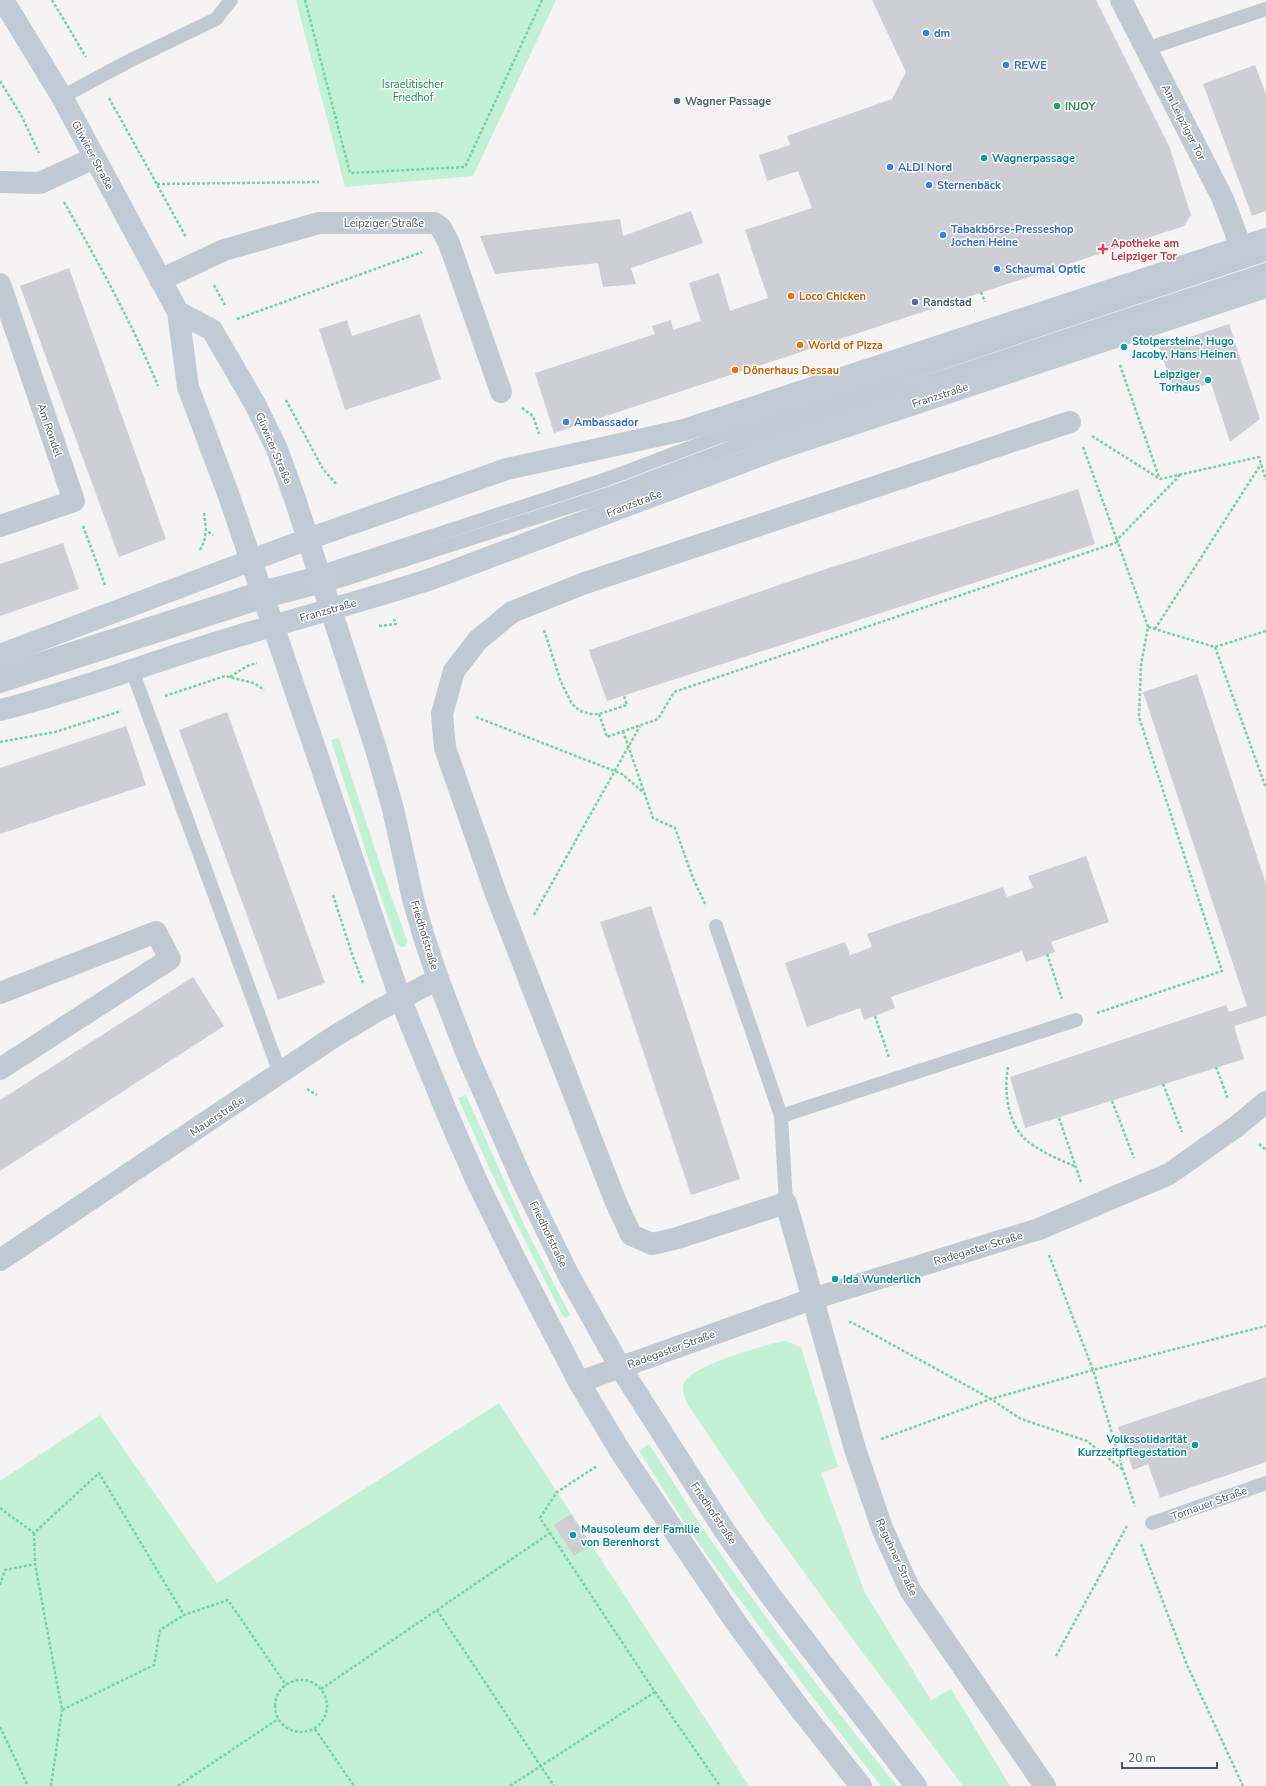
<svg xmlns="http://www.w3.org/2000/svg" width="1266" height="1786" viewBox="0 0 1266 1786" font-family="'Nunito Sans',sans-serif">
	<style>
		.green { fill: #c3f1d5 }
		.building { fill: #cdcfd5 }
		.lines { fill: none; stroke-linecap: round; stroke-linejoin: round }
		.path { stroke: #7ad0a6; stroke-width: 2.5; stroke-dasharray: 3 2; stroke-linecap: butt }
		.service { stroke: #c1cad2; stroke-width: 14 }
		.minor { stroke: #c1cad2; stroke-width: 22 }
		.tertiary { stroke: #c1cad2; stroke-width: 22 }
		.secondary { stroke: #c1cbd6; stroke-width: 22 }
		.shop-dot { fill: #3f7fe0; stroke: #fff; stroke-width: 1.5 }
		.service-dot { fill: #5c6f8a; stroke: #fff; stroke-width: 1.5 }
		.leisure-dot { fill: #2e9e5b; stroke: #fff; stroke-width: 1.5 }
		.culture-dot { fill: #0f9aa8; stroke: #fff; stroke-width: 1.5 }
		.health-dot { fill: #e0444e; stroke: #fff; stroke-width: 1.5 }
		.food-dot { fill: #e8710a; stroke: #fff; stroke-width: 1.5 }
		.labels { text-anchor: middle; stroke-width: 3; stroke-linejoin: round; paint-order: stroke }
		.shop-label { font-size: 11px; font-weight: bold; fill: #366cbe; stroke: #fff; text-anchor: start }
		.park-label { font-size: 11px; fill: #17864f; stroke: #fff }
		.service-label { font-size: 11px; font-weight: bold; fill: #4e5e75; stroke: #fff; text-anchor: start }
		.leisure-label { font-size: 11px; font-weight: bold; fill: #27864d; stroke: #fff; text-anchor: start }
		.street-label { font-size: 11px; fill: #4a5661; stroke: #fff }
		.culture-label { font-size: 11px; font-weight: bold; fill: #0d838f; stroke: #fff; text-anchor: start }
		.health-label { font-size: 11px; font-weight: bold; fill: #be3a42; stroke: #fff; text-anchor: start }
		.food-label { font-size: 11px; font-weight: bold; fill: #c56008; stroke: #fff; text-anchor: start }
	</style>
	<rect width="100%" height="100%" fill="#f5f3f3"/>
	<path class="green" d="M296 0H556L473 176 345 187Z
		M339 738 381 868 407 940 406 946 401 947 397 944 372 871 331 740Z
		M466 1095 525 1227 570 1315 566 1318 562 1315 490 1170 458 1098Z
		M785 1341 801 1347 838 1467 821 1473 865 1593 931 1700 951 1689 1010 1786H963L848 1633 762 1514 688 1405C685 1398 680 1388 685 1381 695 1365 766 1344 785 1341Z
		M499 1403 749 1786H0V1481L100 1415 217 1583Z
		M649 1444C666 1469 681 1496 698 1521 760 1613 828 1700 897 1786H881C815 1701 750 1616 688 1528 671 1503 656 1477 639 1451Z"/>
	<path class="building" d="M872 0H1096L1169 146 1191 215 1184 226 554 433 535 373 655 334 652 326 671 320 673 330 701 321 689 283 719 273 730 311 768 298 745 230 812 208 798 171 767 181 759 155 790 145 787 136 892 99 906 72Z
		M1255 65 1266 94V211L1252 216 1203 84Z
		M691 211 703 243 631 268 636 284 603 287 598 263 495 274 480 236 620 219 623 236Z
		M69 268 166 539 119 557 20 286Z
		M420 314 441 379 345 410 319 329 347 320 352 336Z
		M1229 324 1260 419 1230 442 1211 383 1175 394 1159 347Z
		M1078 489 1095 544 607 701 589 650 826 569Z
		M63 543 79 589 0 616V564Z
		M1197 674 1266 884V1016L1234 1026 1244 1059 1025 1128 1010 1077 1226 1005 1229 1012 1247 1006 1143 692Z
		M227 712 325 983 278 1000 179 730Z
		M126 726 146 785 0 834V768Z
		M1086 856 1109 922 1051 942 1055 952 1026 962 1022 951 891 997 895 1008 864 1020 860 1008 807 1027 785 963 845 942 850 955 872 947 867 934 1003 887 1007 897 1033 888 1028 876Z
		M651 906 740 1179 691 1195 600 922Z
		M193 977 224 1026 0 1171V1100Z
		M1266 1377V1462L1160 1498 1148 1464 1133 1470 1118 1427Z
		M571 1514 591 1545 574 1556 554 1525Z"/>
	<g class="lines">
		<path class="path" d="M52 0 86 57
			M305 0 350 173 465 167 542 0
			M0 81 21 115 39 153
			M109 98 186 237
			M157 184 319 182
			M64 202C98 262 132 323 158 386
			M214 285 225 305
			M981 292 985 302
			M237 319 422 252
			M1120 365 1159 477
			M286 400 323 469 337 485
			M522 408 533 416 539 434
			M1092 436 1160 479 1259 457 1266 480
			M1083 447 1117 540
			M204 513 206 530 213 535
			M83 526 105 585
			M200 550 204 542 206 530
			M379 626 396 624 394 619
			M1148 627 1117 540 1181 474
			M1155 629 1261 464
			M544 630 561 682 572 704 580 711 591 714H599L627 705 624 696
			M1215 647 1266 788
			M230 677 247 666 257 663
			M165 696 225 676 254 683 264 690
			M599 714 607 737 658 719 674 692 1118 542
			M476 717 622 774 644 793
			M623 731 653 818 675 828 693 878 706 906
			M0 742 55 732 121 711
			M333 895 352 954 363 983
			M534 915 640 726
			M1047 954 1062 999
			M1097 1013 1222 971 1139 717 1141 665 1148 627 1215 647 1266 631
			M875 1016 889 1057
			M1008 1067C1004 1088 1007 1120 1023 1137 1037 1151 1059 1159 1076 1167
			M1216 1067 1228 1099
			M1163 1084 1182 1132
			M307 1089 317 1095
			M1112 1101 1134 1158
			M1059 1118 1081 1182
			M1259 1144 1266 1150
			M1049 1255 1093 1370 1123 1470 1135 1506
			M849 1323 851 1322 991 1399 1021 1419 1087 1441 1123 1470
			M881 1439 991 1399 1093 1370 1266 1326
			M0 1508 34 1533 99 1473 184 1615 228 1600 286 1685
			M34 1533 35 1564 62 1710 154 1665 160 1630 184 1615
			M550 1533 655 1692 720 1786
			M1141 1544 1187 1665 1243 1786
			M0 1585 5 1570 35 1564
			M437 1610 554 1786
			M1056 1656 1127 1526
			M275 1706a26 26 0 1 1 52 0a26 26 0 1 1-52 0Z
			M321 1689 550 1533 540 1518 557 1492 597 1466
			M0 1727 28 1786
			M315 1729 354 1786
			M51 1786 62 1710
			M178 1786 278 1719
			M510 1786 655 1692"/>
		<path class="service" d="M1146 49 1266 9
			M62 97 129 61 216 19 231 0
			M132 670 280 1073
			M0 672 261 588 319 573 607 479 718 437 1266 254
			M0 686 265 601 323 586 612 493 743 443 1266 270
			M716 926 781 1116 786 1203
			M781 1116 1076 1020
			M1152 1523 1266 1483"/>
		<path class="minor" d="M1121 0 1222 197 1241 247
			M0 182 40 183 94 158
			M160 280 224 250 319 223H435L441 228 449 243 501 392
			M0 284 74 501 0 526
			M0 993 156 932 170 959 0 1069
			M579 1382 812 1299 1039 1229 1169 1174 1237 1126 1266 1102
			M1045 1786 910 1590 882 1528 855 1449 786 1203 674 1239 652 1244 631 1235 615 1200 496 894 445 748 442 714 454 671 478 640 512 612 585 583 1070 422"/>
		<path class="tertiary" d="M0 1260 335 1036 375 1012 438 979"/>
		<path class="secondary" d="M3 0 62 97 178 312 188 387 229 496 400 998 449 1118 479 1186 513 1255 579 1382 620 1451 737 1624 800 1709 861 1786
			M178 312 212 330 255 404 277 449 295 499 376 749 393 809 413 899 423 934 438 979 466 1052 495 1118 522 1180 569 1276 620 1367 724 1530 770 1595 916 1786
			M0 655 308 539 507 469 684 430 1266 239
			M0 710C69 693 135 668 202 647 279 623 358 603 434 578L775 450 1266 287"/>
	</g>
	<g class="shop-dot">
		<circle cx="926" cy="33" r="4"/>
		<circle cx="1006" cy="65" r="4"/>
		<circle cx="890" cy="167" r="4"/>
		<circle cx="929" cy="185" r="4"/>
		<circle cx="943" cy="235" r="4"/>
		<circle cx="997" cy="269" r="4"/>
		<circle cx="566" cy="422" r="4"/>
	</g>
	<g class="service-dot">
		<circle cx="677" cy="101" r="4"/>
		<circle cx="915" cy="302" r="4"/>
	</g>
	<circle class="leisure-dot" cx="1057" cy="106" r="4"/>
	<g class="culture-dot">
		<circle cx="984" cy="158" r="4"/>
		<circle cx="1124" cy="347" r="4"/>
		<circle cx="1208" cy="380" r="4"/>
		<circle cx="835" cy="1279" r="4"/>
		<circle cx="1195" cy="1445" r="4"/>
		<circle cx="573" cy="1535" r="4"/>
	</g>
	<path class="health-dot" d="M1101 243h4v4h4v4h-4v4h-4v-4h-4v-4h4z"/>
	<g class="food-dot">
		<circle cx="791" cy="296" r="4"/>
		<circle cx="800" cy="345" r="4"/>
		<circle cx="735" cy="370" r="4"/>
	</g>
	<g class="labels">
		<g class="shop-label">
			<text x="934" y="37">dm</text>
			<text x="1014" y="69">REWE</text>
			<text x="898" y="171">ALDI Nord</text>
			<text x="937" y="189">Sternenbäck</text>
			<text x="951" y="233">Tabakbörse-Presseshop<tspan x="951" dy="13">Jochen Heine</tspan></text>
			<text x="1005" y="273">Schaumal Optic</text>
			<text x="574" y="426">Ambassador</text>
		</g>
		<g class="park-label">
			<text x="413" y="88">Israelitischer<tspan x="413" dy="13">Friedhof</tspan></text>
		</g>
		<g class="service-label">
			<text x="685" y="105">Wagner Passage</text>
			<text x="923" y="306">Randstad</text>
		</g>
		<g class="leisure-label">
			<text x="1065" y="110">INJOY</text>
		</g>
		<g class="street-label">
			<text transform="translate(1184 122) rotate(63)" y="4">Am Leipziger Tor</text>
			<text transform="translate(93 155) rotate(62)" y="4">Gliwicer Straße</text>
			<text x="384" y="227">Leipziger Straße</text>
			<text transform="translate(940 395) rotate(-18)" y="4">Franzstraße</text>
			<text transform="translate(50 430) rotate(71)" y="4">Am Rondel</text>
			<text transform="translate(274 448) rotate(67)" y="4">Gliwicer Straße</text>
			<text transform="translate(634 503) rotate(-21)" y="4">Franzstraße</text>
			<text transform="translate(328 610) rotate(-16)" y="4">Franzstraße</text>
			<text transform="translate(425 935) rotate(73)" y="4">Friedhofstraße</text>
			<text transform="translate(217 1116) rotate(-34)" y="4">Mauerstraße</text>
			<text transform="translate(549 1234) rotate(64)" y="4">Friedhofstraße</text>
			<text transform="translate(978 1248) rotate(-17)" y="4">Radegaster Straße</text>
			<text transform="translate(671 1349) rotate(-20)" y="4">Radegaster Straße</text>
			<text transform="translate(1209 1503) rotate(-20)" y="4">Tornauer Straße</text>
			<text transform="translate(714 1513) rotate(56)" y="4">Friedhofstraße</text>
			<text transform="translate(897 1557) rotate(65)" y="4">Raguhner Straße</text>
		</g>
		<g class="culture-label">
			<text x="992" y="162">Wagnerpassage</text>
			<text x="1132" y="345">Stolpersteine, Hugo<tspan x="1132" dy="13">Jacoby, Hans Heinen</tspan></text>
			<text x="1200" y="378" text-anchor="end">Leipziger<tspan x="1200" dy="13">Torhaus</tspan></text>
			<text x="843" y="1283">Ida Wunderlich</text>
			<text x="1187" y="1443" text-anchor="end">Volkssolidarität<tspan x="1187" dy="13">Kurzzeitpflegestation</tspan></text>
			<text x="581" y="1533">Mausoleum der Familie<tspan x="581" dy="13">von Berenhorst</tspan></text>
		</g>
		<g class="health-label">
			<text x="1111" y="247">Apotheke am<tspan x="1111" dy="13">Leipziger Tor</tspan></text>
		</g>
		<g class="food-label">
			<text x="799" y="300">Loco Chicken</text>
			<text x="808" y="349">World of Pizza</text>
			<text x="743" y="374">Dönerhaus Dessau</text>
		</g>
	</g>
	<path d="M1122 1762v6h95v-6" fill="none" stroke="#4a5661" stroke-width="2"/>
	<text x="1128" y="1762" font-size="12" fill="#4a5661" stroke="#ffffff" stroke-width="3" paint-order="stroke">20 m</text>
</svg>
